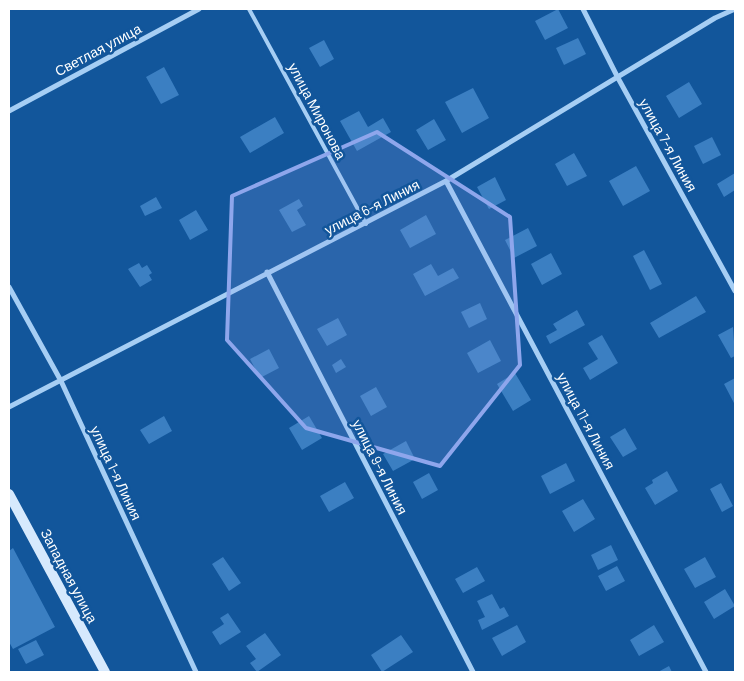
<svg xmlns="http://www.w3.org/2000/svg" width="744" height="681" viewBox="0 0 744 681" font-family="Barlow,sans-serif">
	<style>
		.building { fill: #3b7fc2 }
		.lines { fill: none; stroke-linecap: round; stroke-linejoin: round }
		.lane { stroke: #a6cef4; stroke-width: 4 }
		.street { stroke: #a6cef4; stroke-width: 5 }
		.secondary { stroke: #d6e9fd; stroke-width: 10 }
		.marked { fill: #8ea6ec; fill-opacity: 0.2; stroke: #8ea6ec; stroke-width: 4; stroke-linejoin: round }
		.labels { text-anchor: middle; stroke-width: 5; stroke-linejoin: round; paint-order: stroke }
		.street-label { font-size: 14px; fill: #fff; stroke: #12569b }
	</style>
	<rect width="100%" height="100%" fill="#12569b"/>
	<path class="building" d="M558 9 568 28 545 40 535 21Z
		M578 38 586 54 564 65 556 48Z
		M324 40 334 59 320 67 309 48Z
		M164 67 179 95 161 104 146 77Z
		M689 82 702 104 679 118 666 96Z
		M473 88 489 118 462 133 445 102Z
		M359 111 368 127 383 118 391 132 357 151 340 121Z
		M275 117 284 133 250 153 240 137Z
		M434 119 446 140 428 150 416 130Z
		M712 137 721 155 703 164 694 146Z
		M574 153 587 176 567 186 555 164Z
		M636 166 650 191 623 206 609 181Z
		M735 173V190L724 197 717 184Z
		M495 177 506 200 489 209 477 187Z
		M156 197 162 208 145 216 140 206Z
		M299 199 303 206 297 210 306 225 292 232 279 210Z
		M196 210 208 230 190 240 179 220Z
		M426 215 436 234 410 248 400 230Z
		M528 228 537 246 514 258 505 240Z
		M644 250 662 284 650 290 633 256Z
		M551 253 562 274 542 285 531 264Z
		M139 263 142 268 147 265 152 273 149 275 152 280 140 287 128 269Z
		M431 264 438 276 453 268 459 278 425 296 413 274Z
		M696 296 706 312 659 338 650 323Z
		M480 303 487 319 469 328 461 312Z
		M577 310 585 325 550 344 546 336 557 330 553 324Z
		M338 318 347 335 327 346 317 329Z
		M733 327 735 356 731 358 718 335Z
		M602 335 618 363 590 380 583 368 598 359 588 343Z
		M490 340 501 361 478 373 467 353Z
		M269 349 279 368 260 378 250 359Z
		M341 359 346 367 336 373 332 365Z
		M515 373 531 400 513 411 497 384Z
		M735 378V405L724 384Z
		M376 387 387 407 371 416 360 396Z
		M164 416 172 431 149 444 140 430Z
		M309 416 322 438 302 450 289 428Z
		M625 428 637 449 623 457 610 437Z
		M406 441 415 459 393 471 383 454Z
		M566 463 575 481 550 494 541 476Z
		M667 471 678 491 655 505 645 488 653 483 652 480Z
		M429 473 438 490 422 499 413 482Z
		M345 482 354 498 329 512 320 496Z
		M721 483 733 506 722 512 710 489Z
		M583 499 595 519 574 532 562 511Z
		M611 545 618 560 598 570 591 555Z
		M13 548 55 627 13 649 9 642V551Z
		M223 557 241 583 229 591 212 564Z
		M705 557 716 577 695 588 684 569Z
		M617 566 625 581 606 591 598 576Z
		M477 567 485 581 463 593 455 579Z
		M725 589 735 606 714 619 704 602Z
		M492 594 500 609 504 607 509 616 482 630 478 620 485 617 477 601Z
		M228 613 241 632 220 645 212 632 224 624 220 618Z
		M517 625 526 642 502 656 492 638Z
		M654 625 664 642 639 656 630 640Z
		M265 633 281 655 257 672 250 663 256 659 246 646Z
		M401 635 413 652 382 672 371 655Z
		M36 640 44 655 26 664 18 649Z
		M669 666 672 672H658Z"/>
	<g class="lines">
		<path class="lane" d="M249 9 366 224"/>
		<path class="street" d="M583 9 618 78 735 291
			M9 111 199 9
			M446 181 706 672
			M267 272 473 672
			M9 287 61 381 196 672
			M9 407 446 181 715 18 735 9"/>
		<path class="secondary" d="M9 494 105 672"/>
	</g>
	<path class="marked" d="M377 132 510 217 520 365 440 466 306 428 227 340 232 196Z"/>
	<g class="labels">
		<g class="street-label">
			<text transform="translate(98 50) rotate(-28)" y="5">Светлая улица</text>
			<text transform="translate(317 111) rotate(62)" y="5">улица Миронова</text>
			<text transform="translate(668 145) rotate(61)" y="5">улица 7-я Линия</text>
			<text transform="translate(372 207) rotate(-27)" y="5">улица 6-я Линия</text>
			<text transform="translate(586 421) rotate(62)" y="5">улица 11-я Линия</text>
			<text transform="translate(380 467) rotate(63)" y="5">улица 9-я Линия</text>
			<text transform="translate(116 473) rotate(65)" y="5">улица 1-я Линия</text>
			<text transform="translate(69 576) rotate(62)" y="5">Западная улица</text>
		</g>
	</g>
	<rect width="744" height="681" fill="none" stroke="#ffffff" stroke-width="20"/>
</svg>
